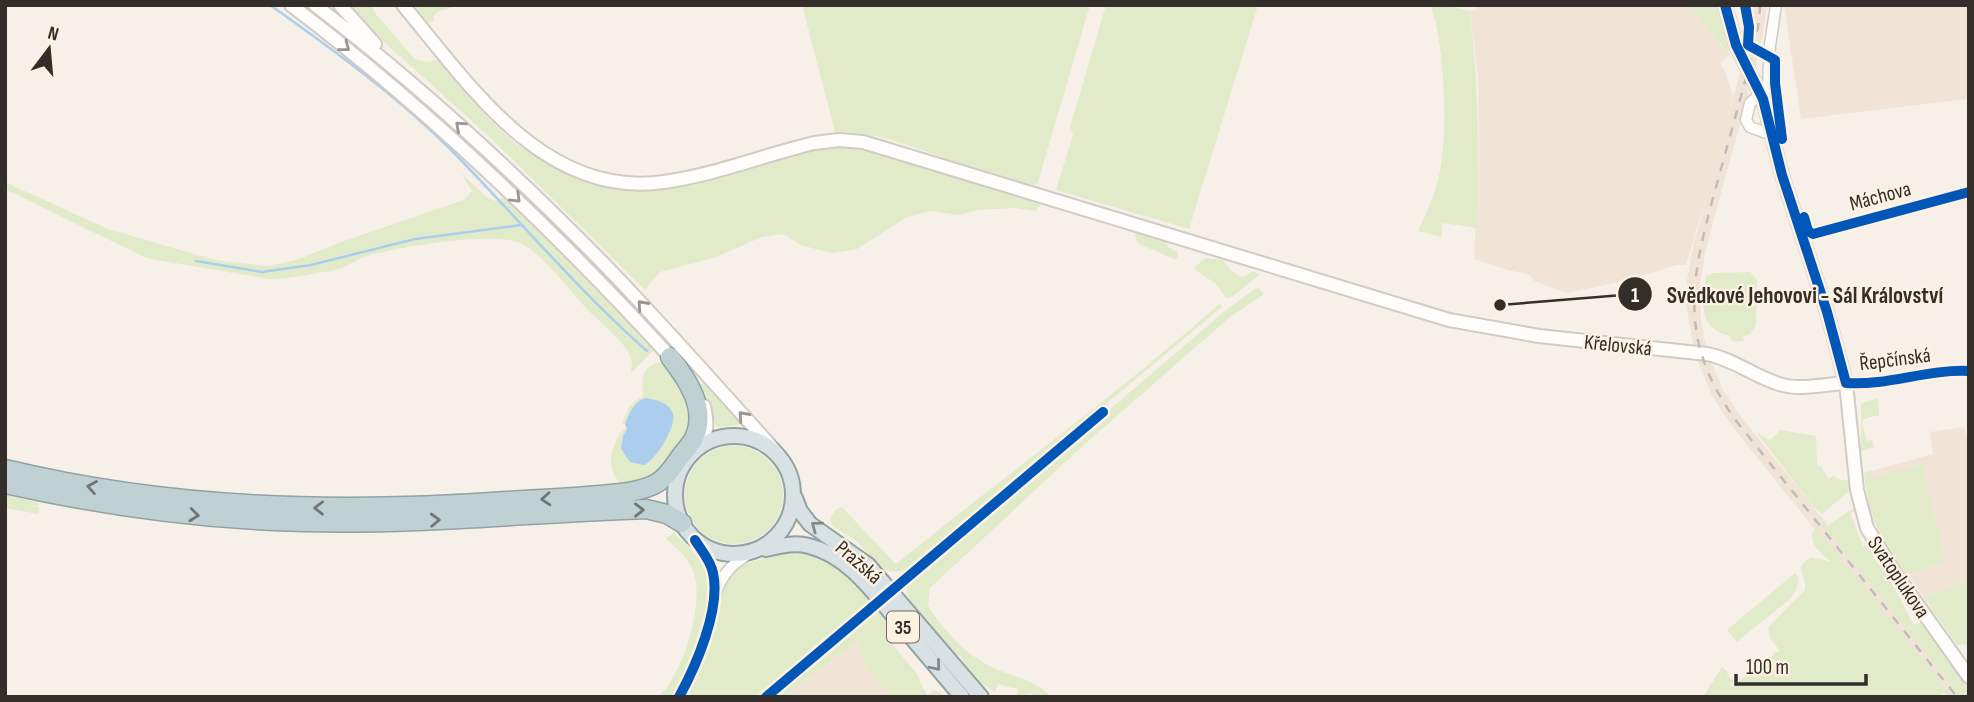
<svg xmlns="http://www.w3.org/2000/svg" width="1974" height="702" viewBox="0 0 1974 702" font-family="'Sofia Sans Condensed',sans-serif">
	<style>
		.built { fill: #f1e4d6 }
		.green { fill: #e1ebca }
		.water { fill: #abceee }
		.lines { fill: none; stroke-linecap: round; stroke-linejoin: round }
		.stream { stroke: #abceee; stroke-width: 2.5 }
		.minor-casing { stroke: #d1cbc5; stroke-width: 13 }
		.tertiary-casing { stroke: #d1cbc5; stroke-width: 16 }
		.secondary-casing { stroke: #d1cbc5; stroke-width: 16 }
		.primary-casing { stroke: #92a2a3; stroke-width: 18 }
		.motorway-casing { stroke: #92a2a3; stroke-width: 21 }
		.minor { stroke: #fefdfc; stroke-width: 10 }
		.tertiary { stroke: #fefdfc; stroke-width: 12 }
		.secondary { stroke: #fefdfc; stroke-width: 12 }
		.primary { stroke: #d8e2e5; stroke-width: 14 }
		.motorway { stroke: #c0d1d4; stroke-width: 18 }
		.rail { stroke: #bfbdbc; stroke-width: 2.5; stroke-dasharray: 9 9; stroke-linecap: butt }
		.cycleway-casing { stroke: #fdf1e2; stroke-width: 15 }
		.cycleway { stroke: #0057b8; stroke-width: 10 }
		.oneway { stroke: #989692 }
		.oneway2 { stroke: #727776 }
		.oneway3 { stroke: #868887 }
		.labels { text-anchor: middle; stroke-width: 5; stroke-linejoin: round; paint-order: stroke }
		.shield { fill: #fdf1e2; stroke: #706860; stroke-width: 2 }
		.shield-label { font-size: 19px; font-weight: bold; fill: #332e29 }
		.street-label { font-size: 21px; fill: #332e29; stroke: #fdf1e2 }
		.leader { fill: none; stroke: #332e29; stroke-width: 2.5 }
		.callout-dot { fill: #332e29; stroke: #fdf1e2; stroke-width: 2.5 }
		.mark-label { font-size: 21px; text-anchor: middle; font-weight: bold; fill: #fff }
		.callout-label { font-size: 23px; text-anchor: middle; font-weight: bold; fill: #332e29; stroke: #fdf1e2; stroke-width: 5; stroke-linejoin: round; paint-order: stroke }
	</style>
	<rect width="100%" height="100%" fill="#f7f0e8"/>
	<path class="built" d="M1478 5H1688L1730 55 1720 63 1724 69 1733 96 1726 125 1747 47 1754 5H1767L1760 50 1707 245 1700 282 1701 320 1707 352 1723 390 1742 418 1966 697H1949L1732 426 1712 396 1695 355 1686 304 1687 280 1694 243 1709 188 1686 265H1676L1629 280 1567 293 1534 281 1530 275 1508 270 1474 259 1479 162 1478 76 1470 11 1477 10Z
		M1784 5H1969V106L1967 99 1801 119Z
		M1964 427 1969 448V580L1923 597 1877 528 1869 506 1864 473 1933 454 1930 432Z
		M863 637 928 697H783Z"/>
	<path class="green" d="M351 5H372L374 12 415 59 426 62 443 59 486 116 516 144 552 166 585 180 606 186 661 189 700 181 823 146 848 145 878 151 1038 200 1042 203 1036 211 1014 208 978 210 959 215 930 211 907 217 857 249 832 253 800 245 784 234 762 237 716 257 660 272 645 290 494 141 363 23Z
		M417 5H459L437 12 433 17 434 21 426 23 418 15Z
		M802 5H1090L1038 182 1034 185C1008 178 981 171 955 162 913 147 881 132 835 132Z
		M1106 5H1258L1189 229 1056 190 1073 135 1070 127Z
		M1430 5H1444L1470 11C1478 83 1480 155 1477 228L1443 223 1441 237 1418 231C1427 212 1436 192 1440 171 1448 133 1445 40 1430 5Z
		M1688 5H1719L1730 55Z
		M461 173 485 196 495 201 504 197 553 243 655 349 631 373C631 368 633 362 631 358 626 342 599 322 588 310 569 291 547 259 524 245 498 229 397 248 366 256 357 259 351 265 342 268 323 273 288 279 268 279L146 258 5 189V182L108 229 215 260 268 266 296 260 341 242 464 200 472 191Z
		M1139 232 1163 238 1169 248 1177 252 1178 256 1176 260 1137 243 1135 235Z
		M1206 258 1223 260 1231 271 1242 277 1254 271 1259 275 1232 297 1226 298 1216 284 1194 269 1201 261Z
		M1750 272 1757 279 1756 325 1750 334 1743 336 1744 341 1733 342 1730 336C1698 328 1703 307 1705 280L1706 276 1713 273Z
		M1258 287 1264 294 1230 317 1086 443 930 588 928 605C943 630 967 656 994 668 1014 677 1036 680 1051 697H1035L1030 693 1024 697H1016L1018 689 998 684 995 692C980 684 968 672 961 656L956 655 909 599 906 587 954 542 1231 306Z
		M1220 303 1222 307 909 569C878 579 875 558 856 541 849 535 840 531 832 526L830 519 835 510 842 507 896 564C1004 476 1117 395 1220 303Z
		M658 362C686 369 689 402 693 426L659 478 622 484C604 471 610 441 626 428L625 424H622C627 412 630 401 643 397 642 380 640 369 658 362Z
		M704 382 740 422 739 425 716 427 711 409 701 389 700 386Z
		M1878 398 1879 415 1864 419 1862 422 1867 441 1872 440 1874 447 1861 451V404Z
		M1780 430 1816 436 1817 465 1821 467 1829 479 1833 476 1841 480H1849L1850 490 1822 514 1812 505 1757 433 1770 440Z
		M685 495a49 49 0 1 1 98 0a49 49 0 1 1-98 0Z
		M1922 464 1945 561 1907 575C1880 535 1870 521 1864 473L1869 471 1872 478Z
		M5 495 37 502 39 504 37 506 31 505 39 508 38 514 5 508Z
		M1852 509 1855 511 1850 513 1863 546 1868 545 1876 561 1890 580 1914 625 1919 623C1933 635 1969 680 1969 697H1960L1921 647 1920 642V646L1822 525 1823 522 1827 526Z
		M1816 527 1842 559 1839 561 1844 562C1868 591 1892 620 1915 650L1914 653 1916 652 1953 697 1943 693 1938 697H1703L1722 667 1728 672 1727 674 1733 681 1730 684 1732 687 1772 655 1774 656V650L1776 653 1780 651 1770 638 1768 627 1805 590C1807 574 1792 569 1811 557L1831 562C1821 553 1805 542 1816 527Z
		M674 532C683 545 699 553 707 568 721 596 687 671 673 697H658C683 675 704 605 694 573 689 559 677 548 666 539Z
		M796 550C829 558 851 575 871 601L760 697H688L704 656 720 593 728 575 742 564Z
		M1795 573C1802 581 1796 591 1790 599L1737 642 1727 630Z
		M1969 580V649L1965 644 1957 645 1923 597Z
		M875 611 880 613 888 623 889 640 917 674 927 696 933 690 940 692 944 697H891L866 668 864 658 856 653 861 639 783 697H771Z"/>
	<path class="water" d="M645 398C655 399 670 403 673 414 677 426 655 461 644 465L630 462 621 449 623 436 627 429 625 424C630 412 633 403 645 398Z"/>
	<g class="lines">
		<path class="stream" d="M270 5C335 51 401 99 457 156 520 221 579 291 647 351
			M196 261 262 272 311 265 415 239 522 225"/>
		<g class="minor-casing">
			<path id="minor" d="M1772 135 1750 127 1746 120 1750 103 1764 91 1768 84 1770 45 1776 5
				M1802 237 1969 192
				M1846 383C1888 386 1927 369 1969 371
				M716 592C724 571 735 561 754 551
				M679 697C696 666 721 609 713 573 711 561 701 550 695 540"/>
		</g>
		<g class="tertiary-casing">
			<path id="tertiary" d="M1725 5 1736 45 1763 99 1782 175 1827 312 1846 383"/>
		</g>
		<g class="secondary-casing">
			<path id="secondary" d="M291 5C431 111 557 233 675 362
				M315 5C418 84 514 172 605 265 664 326 721 391 778 454
				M340 5 375 44
				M403 5C470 85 544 199 664 182 715 175 764 155 814 143L839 140 863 142 1449 320 1539 336 1707 354C1733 359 1754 376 1779 384 1799 391 1825 384 1846 383L1857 490 1867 528 1895 573 1969 677
				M696 450C708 436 708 423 704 406"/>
		</g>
		<g class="primary-casing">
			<path id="primary" d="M675 495a59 59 0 1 1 118 0a59 59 0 1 1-118 0Z
				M795 498 800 511 810 524 868 565 981 697
				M766 549C780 546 794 542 809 546 850 556 876 596 902 626 922 650 942 673 962 697"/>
		</g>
		<g class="motorway-casing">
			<path id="motorway" d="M5 469C171 509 338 513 507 501 548 499 589 497 629 492 656 487 663 482 678 460 683 452 690 446 694 438 708 409 687 379 670 357
				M5 484C104 506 204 520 305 522 419 525 532 513 646 509L667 514 682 523"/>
		</g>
		<use href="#minor" class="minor"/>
		<use href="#tertiary" class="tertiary"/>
		<use href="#secondary" class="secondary"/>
		<use href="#primary" class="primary"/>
		<use href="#motorway" class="motorway"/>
		<path class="rail" d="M1760 5C1759 34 1750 61 1743 89 1733 125 1723 162 1713 198 1689 286 1680 344 1737 422L1957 697"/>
		<g class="cycleway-casing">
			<path id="cycleway" d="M1725 5 1736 45 1763 99 1782 175 1827 312 1846 383C1888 386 1927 369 1969 371
				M1745 5 1749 27 1748 45 1775 60V83L1782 139
				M1804 217 1808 231 1813 234 1969 192
				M679 697C696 666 721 609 713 573 711 561 701 550 695 540
				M766 697 1103 412"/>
		</g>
		<use href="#cycleway" class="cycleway"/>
	</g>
	<defs><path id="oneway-chevron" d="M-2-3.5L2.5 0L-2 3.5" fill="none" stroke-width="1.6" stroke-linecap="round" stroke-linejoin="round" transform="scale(1.75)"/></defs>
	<g class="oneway">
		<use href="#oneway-chevron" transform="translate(345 47) rotate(38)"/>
		<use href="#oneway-chevron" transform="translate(460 126) rotate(-138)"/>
		<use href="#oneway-chevron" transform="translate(516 198) rotate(44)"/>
		<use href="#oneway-chevron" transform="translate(642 305) rotate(-132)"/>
		<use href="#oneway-chevron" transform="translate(743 416) rotate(-132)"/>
	</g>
	<g class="oneway2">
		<use href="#oneway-chevron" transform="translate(92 487) rotate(-170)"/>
		<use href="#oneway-chevron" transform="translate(546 499) rotate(176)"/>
		<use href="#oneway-chevron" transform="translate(319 508) rotate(-179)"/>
		<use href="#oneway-chevron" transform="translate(639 510) rotate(-1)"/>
		<use href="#oneway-chevron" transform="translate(194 515) rotate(6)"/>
		<use href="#oneway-chevron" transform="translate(435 520) rotate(-2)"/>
	</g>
	<g class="oneway3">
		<use href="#oneway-chevron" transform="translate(816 526) rotate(-143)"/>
		<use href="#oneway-chevron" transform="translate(936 666) rotate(50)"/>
	</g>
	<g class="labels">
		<rect class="shield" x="887" y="611.5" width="32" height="31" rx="5"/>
		<g class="shield-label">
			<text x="903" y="634">35</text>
		</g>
		<g class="street-label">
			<text transform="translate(1880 196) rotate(-15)" y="7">Máchova</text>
			<text transform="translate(1618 345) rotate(6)" y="7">Křelovská</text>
			<text transform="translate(1895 359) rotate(-7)" y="7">Řepčínská</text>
			<text transform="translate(859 562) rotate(41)" y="7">Pražská</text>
			<text transform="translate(1899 577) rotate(56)" y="7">Svatoplukova</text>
		</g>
	</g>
	<path class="leader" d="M1500 305L1635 294"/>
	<g class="callout-dot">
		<circle cx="1500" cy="305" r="7"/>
		<circle cx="1635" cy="294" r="18"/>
	</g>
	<g class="mark-label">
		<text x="1635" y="302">1</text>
	</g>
	<g class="callout-label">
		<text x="1805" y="303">Svědkové Jehovovi - Sál Království</text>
	</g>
	<rect width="1974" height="702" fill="none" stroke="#332e29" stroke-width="14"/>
	<g transform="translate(49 49) rotate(16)" stroke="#fdf1e2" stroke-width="5" paint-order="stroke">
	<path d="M0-5L12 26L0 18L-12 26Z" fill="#332e29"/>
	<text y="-10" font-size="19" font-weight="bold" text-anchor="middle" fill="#332e29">N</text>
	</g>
	<path d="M1736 674v10h130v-10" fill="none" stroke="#332e29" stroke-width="3.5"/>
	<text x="1746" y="674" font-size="21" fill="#332e29" stroke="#fdf1e2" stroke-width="5" paint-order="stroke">100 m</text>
</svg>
